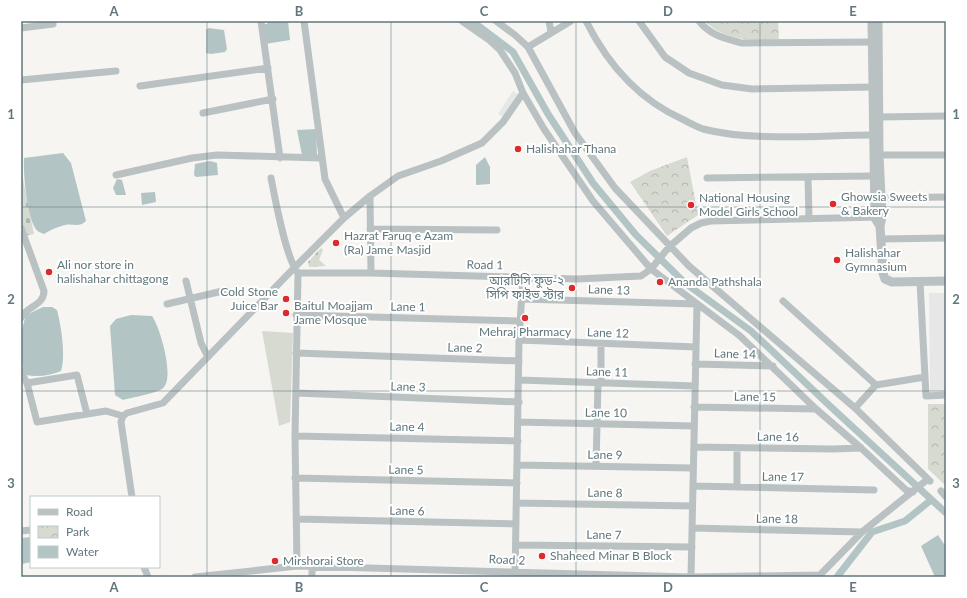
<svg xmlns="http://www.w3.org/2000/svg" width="967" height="598" viewBox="0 0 967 598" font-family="Lato,'Noto Sans Bengali',sans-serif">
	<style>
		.built { fill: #e6e7e6 }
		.green { fill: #d7dad1 }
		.cemetery { fill: url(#cemetery-stones) }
		.park { fill: url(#park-crowns) }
		.water { fill: #b3c4c4 }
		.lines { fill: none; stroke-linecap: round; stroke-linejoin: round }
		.canal { stroke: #b3c4c4; stroke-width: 7 }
		.minor { stroke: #bac1c2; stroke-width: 7 }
		.tertiary { stroke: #bac1c2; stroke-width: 9 }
		.grid { fill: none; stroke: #61777c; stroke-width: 1; stroke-opacity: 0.55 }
		.poi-dot { fill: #dd2a2c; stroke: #fff; stroke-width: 1.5 }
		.labels { text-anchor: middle; stroke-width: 4; stroke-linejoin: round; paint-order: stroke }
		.poi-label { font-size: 12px; fill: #61777c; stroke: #fff; text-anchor: start }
		.street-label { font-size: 12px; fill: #61777c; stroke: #fff }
		.neatline { fill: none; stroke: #61777c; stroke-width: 1.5 }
		.grid-label { font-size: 13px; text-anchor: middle; font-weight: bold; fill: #61777c }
	</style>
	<defs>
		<pattern id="cemetery-stones" width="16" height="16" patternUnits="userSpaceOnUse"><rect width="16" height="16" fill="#d7dad1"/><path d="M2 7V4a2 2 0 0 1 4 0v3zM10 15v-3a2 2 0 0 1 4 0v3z" fill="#b2b6af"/></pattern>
		<pattern id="park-crowns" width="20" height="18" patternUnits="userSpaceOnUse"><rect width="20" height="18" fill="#d7dad1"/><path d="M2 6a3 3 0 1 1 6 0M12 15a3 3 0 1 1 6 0" fill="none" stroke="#b2b6af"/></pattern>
	</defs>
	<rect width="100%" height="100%" fill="#f6f5f2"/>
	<path class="built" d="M513 91 518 94 504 117 498 114Z
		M929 293H946V391H930Z"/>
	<path class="green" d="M262 331 293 333 290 422 279 426Z"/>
	<path class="cemetery" d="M21 169 34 234 24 236 21 223Z
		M321 248 323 250 319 260 326 266 309 267 308 262Z"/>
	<path class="park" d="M705 21H778L779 39C751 40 726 42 705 21Z
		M687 157 698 215 667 236 630 182 650 171Z
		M928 404H946V486L928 469Z"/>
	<path class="water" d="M268 21H288L290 40 265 44 263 24H267Z
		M208 28 224 30 227 49 225 52 211 54 206 53V30Z
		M316 129 317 155H302L297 130Z
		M63 153 71 163 86 221C79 228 72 223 65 225 57 227 50 230 44 234 39 232 36 231 34 226 27 211 23 175 24 158Z
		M485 157 490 167V184L476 185V165Z
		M210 161 217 163 218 175 196 177 194 175 195 164Z
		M117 179 122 180 126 195H116L113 188Z
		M155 192 156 202 142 205 141 193Z
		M43 307H52L57 310C61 325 66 356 61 371 49 376 38 377 25 375 18 357 20 333 26 315Z
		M131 315 152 316C160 327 176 380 162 389 156 393 131 398 123 400L115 395 110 326 116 319Z
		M938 535 946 547V577H935L921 546Z
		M31 537V562L22 564 21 538Z"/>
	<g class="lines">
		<path class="canal" d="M472 21 513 52 548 114 593 183 636 235 685 283 751 331 831 407 946 513
			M837 577 872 532 905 521 931 500"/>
		<path class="minor" d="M261 21 280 158
			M304 21 325 179 344 218
			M462 21 488 39 500 50 515 73 523 93 544 129 593 201 651 269 740 336 816 409 861 448 906 490 913 492
			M496 21 515 35 528 47 575 133 615 188 689 266 855 408 930 481
			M549 21 551 32
			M586 21C608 65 639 100 684 120 690 123 697 127 703 129 753 142 821 135 872 135
			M639 21 665 57 689 73 722 85 752 89 876 87
			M699 21C710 35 724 38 741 43L876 42
			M21 28 53 24
			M528 47 571 21
			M21 80 116 71
			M140 86 268 68
			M203 113 273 99
			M879 117 946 116
			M879 155H946
			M116 175 192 158 217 155 321 158
			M808 177 809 219
			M271 178C275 198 286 259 298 273H371L577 279 641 276 651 269 669 247 691 228 701 223 711 221 880 217
			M707 178 874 176
			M370 196 371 273
			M881 198 946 197
			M21 228 44 291C44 306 26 306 21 318
			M370 229 497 230
			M881 239 946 238
			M186 281 201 343 208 357
			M920 282 926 396 946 395
			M521 299 697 304 691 577
			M783 301 876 385 855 408
			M167 304 227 290
			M296 315 520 321
			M519 340 696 347
			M296 353 519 361
			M695 364 773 366
			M21 372 27 383 37 422 106 411 123 416
			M519 380 695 386
			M27 383 77 375 87 414
			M601 383V344
			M876 385 925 377
			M296 393 519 402
			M694 407 816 409
			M518 422 694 426
			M295 436 518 441
			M694 447 833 449 861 448
			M517 465 693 468
			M596 466 598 383
			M295 478 517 483
			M693 486 874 490
			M737 487V448
			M941 491 946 497
			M132 497 121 422 123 416 127 413 163 403 294 268 344 218 370 196 398 176 441 161 482 143 503 122 523 93
			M517 503 692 506
			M297 519 516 524
			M692 528 862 532
			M21 531 31 530
			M516 545 692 547
			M297 566 295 436 298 273
			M144 567 148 577
			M312 567V577
			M195 577 297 566 691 577 820 575
			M515 577 519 340 523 276
			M818 577 862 532 928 479"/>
		<path class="tertiary" d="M872 21 875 218 880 226
			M878 21 879 155 882 217 880 226 883 273 885 279 892 282 946 281"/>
	</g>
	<path class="grid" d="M207 21V577M391 21V577M576 21V577M760 21V577M21 207H946M21 391H946"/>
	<g class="poi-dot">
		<circle cx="518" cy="149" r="4"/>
		<circle cx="833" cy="204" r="4"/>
		<circle cx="691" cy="205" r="4"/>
		<circle cx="336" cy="243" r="4"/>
		<circle cx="837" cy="260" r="4"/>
		<circle cx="49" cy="272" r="4"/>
		<circle cx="660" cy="282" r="4"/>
		<circle cx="572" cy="288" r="4"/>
		<circle cx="286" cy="299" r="4"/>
		<circle cx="286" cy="313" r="4"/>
		<circle cx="525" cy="318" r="4"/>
		<circle cx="542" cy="556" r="4"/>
		<circle cx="275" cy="561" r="4"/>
	</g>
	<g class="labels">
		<g class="poi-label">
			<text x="526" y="153">Halishahar Thana</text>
			<text x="841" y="201">Ghowsia Sweets<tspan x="841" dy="14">&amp; Bakery</tspan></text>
			<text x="699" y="202">National Housing<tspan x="699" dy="14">Model Girls School</tspan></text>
			<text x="344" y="240">Hazrat Faruq e Azam<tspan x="344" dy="14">(Ra) Jame Masjid</tspan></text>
			<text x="845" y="257">Halishahar<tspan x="845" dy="14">Gymnasium</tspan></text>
			<text x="57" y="269">Ali nor store in<tspan x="57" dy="14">halishahar chittagong</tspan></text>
			<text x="564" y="285" text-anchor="end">আরটিসি ফুড-২<tspan x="564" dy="14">সিপি ফাইভ স্টার</tspan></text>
			<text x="668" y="286">Ananda Pathshala</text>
			<text x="278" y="296" text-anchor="end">Cold Stone<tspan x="278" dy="14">Juice Bar</tspan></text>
			<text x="294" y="310">Baitul Moajjam<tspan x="294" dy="14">Jame Mosque</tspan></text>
			<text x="525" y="336" text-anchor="middle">Mehraj Pharmacy</text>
			<text x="550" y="560">Shaheed Minar B Block</text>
			<text x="283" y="565">Mirshorai Store</text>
		</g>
		<g class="street-label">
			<text transform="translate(485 265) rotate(1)" y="4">Road 1</text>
			<text transform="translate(609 290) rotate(2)" y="4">Lane 13</text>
			<text transform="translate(408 307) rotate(1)" y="4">Lane 1</text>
			<text transform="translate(608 333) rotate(2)" y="4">Lane 12</text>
			<text transform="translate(465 348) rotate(2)" y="4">Lane 2</text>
			<text transform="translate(735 354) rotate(2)" y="4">Lane 14</text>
			<text transform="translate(607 372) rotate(2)" y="4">Lane 11</text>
			<text transform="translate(408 387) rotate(2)" y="4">Lane 3</text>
			<text transform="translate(755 397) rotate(1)" y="4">Lane 15</text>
			<text transform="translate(606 413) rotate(1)" y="4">Lane 10</text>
			<text transform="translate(407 427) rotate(1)" y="4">Lane 4</text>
			<text transform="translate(778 437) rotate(1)" y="4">Lane 16</text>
			<text transform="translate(605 455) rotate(1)" y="4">Lane 9</text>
			<text transform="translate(406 470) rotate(1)" y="4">Lane 5</text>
			<text transform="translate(783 477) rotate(1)" y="4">Lane 17</text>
			<text transform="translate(605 493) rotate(1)" y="4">Lane 8</text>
			<text transform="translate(407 511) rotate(1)" y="4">Lane 6</text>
			<text transform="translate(777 519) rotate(1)" y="4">Lane 18</text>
			<text transform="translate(604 535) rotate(1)" y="4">Lane 7</text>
			<text transform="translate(507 560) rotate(2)" y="4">Road 2</text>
		</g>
	</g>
	<rect width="967" height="598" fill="none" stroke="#ffffff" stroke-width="44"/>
	<rect x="30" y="496" width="130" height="72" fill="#ffffff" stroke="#c0c9cb"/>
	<rect x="38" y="509" width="20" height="6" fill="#bac1c2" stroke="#c0c9cb"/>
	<text x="66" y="516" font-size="12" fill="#61777c">Road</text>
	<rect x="38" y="526" width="20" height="12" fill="url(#park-crowns)" stroke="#c0c9cb"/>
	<text x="66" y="536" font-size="12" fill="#61777c">Park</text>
	<rect x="38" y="546" width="20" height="12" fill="#b3c4c4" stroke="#c0c9cb"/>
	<text x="66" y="556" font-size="12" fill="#61777c">Water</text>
	<rect x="22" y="22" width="923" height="554" class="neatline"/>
	<g class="grid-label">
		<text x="114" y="16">A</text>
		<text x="299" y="16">B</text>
		<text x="484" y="16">C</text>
		<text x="668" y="16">D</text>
		<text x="853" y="16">E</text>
		<text x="11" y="119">1</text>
		<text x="956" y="119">1</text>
		<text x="11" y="304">2</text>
		<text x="956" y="304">2</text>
		<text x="11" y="488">3</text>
		<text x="956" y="488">3</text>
		<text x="114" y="592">A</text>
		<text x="299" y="592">B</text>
		<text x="484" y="592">C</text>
		<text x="668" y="592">D</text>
		<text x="853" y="592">E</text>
	</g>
</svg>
